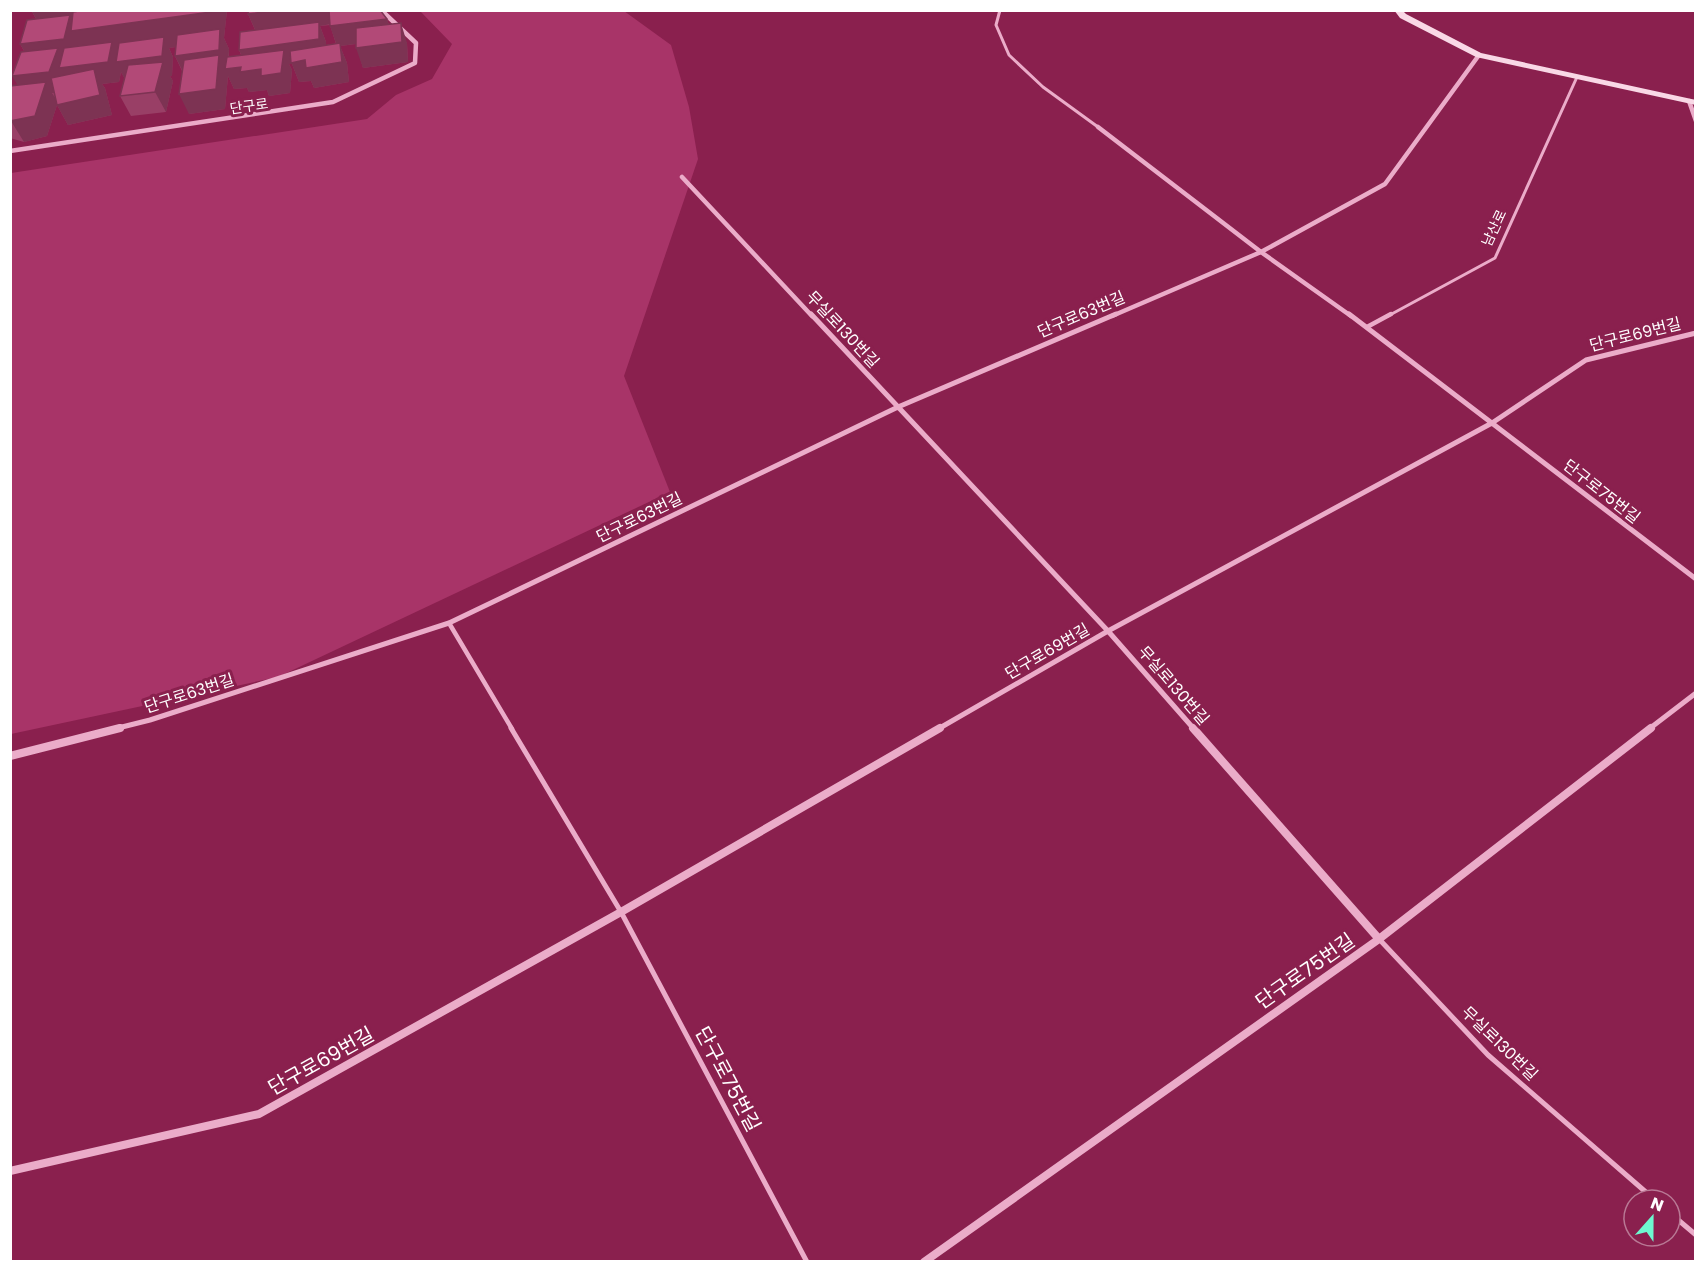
<svg xmlns="http://www.w3.org/2000/svg" width="1706" height="1272" viewBox="0 0 1706 1272" font-family="Poppins,'Noto Sans KR',sans-serif">
	<style>
		.green { fill: #a83468 }
		.lines { fill: none; stroke-linecap: round; stroke-linejoin: round }
		.lane-far2 { stroke: #ebacc9; stroke-width: 3 }
		.lane-far1 { stroke: #ebacc9; stroke-width: 4.5 }
		.lane { stroke: #ebacc9; stroke-width: 5 }
		.street-far2 { stroke: #ebacc9; stroke-width: 4.5 }
		.street-far1 { stroke: #ebacc9; stroke-width: 5 }
		.street { stroke: #ebacc9; stroke-width: 8 }
		.secondary { fill: #f9d8e6; fill-rule: evenodd }
		.wall { fill: #993f66; fill-rule: evenodd }
		.shaded-wall { fill: #7d3353; fill-rule: evenodd }
		.building { fill: #b24977; stroke: #7d3353; stroke-width: 1.5 }
		.labels { text-anchor: middle; stroke-width: 6; stroke-linejoin: round; paint-order: stroke }
		.far-street-label { font-size: 14px; fill: #fff; stroke: #8a204e }
		.street-label { font-size: 16px; fill: #fff; stroke: #8a204e }
		.near-street-label { font-size: 20px; fill: #fff; stroke: #8a204e }
	</style>
	<rect width="100%" height="100%" fill="#8a204e"/>
	<path class="green" d="M420 11H624L671 45 689 107 698 159 624 376 670 492 278 677 11 734V173L367 119 396 95 432 79 452 44Z"/>
	<g class="lines">
		<path class="lane-far2" d="M1000 10 996 25 1009 55 1043 87 1098 127
			M1388 316 1495 258 1577 77"/>
		<path class="lane-far1" d="M1367 327 1391 314
			M449 623 512 729"/>
		<path class="lane" d="M511 728 621 912 807 1262
			M1379 939 1488 1055 1655 1200
			M1670 1213 1696 1235"/>
		<path class="street-far2" d="M1689 101 1696 121
			M1098 127 1261 252 1351 316
			M10 151 333 102 415 63 416 43 381 10
			M682 177 812 316
			M1112 316 1261 252 1385 184 1479 55"/>
		<path class="street-far1" d="M811 314 1108 631 1194 729
			M1349 314 1696 579
			M114 729 150 720 449 623 898 407 1116 314
			M938 729 1108 631 1492 423 1586 360 1696 333
			M1649 729 1696 693"/>
		<path class="street" d="M1193 728 1379 939
			M10 756 120 728
			M10 1171 259 1114 621 912 940 728
			M924 1262 1379 939 1651 728"/>
		<path class="secondary" d="M1394 10H1402L1406 14 1481 53 1696 100V105L1476 57 1400 18Z"/>
	</g>
	<path class="wall" d="M31 10H227L224 38 229 49V57L241 55 239 50 255 30 248 14 387 19 389 25 407 43 408 62 363 68 356 44 340 46 347 63 349 82 314 88 311 81 299 82 292 64H289L292 70 290 93 269 96 267 90 249 92 247 88 234 89 228 76 225 109 189 114 182 71 175 56 176 47 169 48 173 57 172 76H170L173 81 166 112 131 116 120 96 125 79 121 72 119 82 102 84 105 88 112 115 68 125 57 105 47 136 24 142 10 138V86L17 85 24 51 20 44 36 19ZM330 25 336 44 326 45V42L320 26Z"/>
	<path class="shaded-wall" d="M31 10H80L77 25H76L78 30 211 12V10H227L224 38 229 49 228 69 241 67 242 71 261 69 264 75 281 73 282 65 248 70 239 50 319 39V26L257 34 248 14 279 10H331V24L320 26 326 42 327 59 305 62 308 67 342 62 340 46H337L330 26 387 19 394 39 340 46 347 63 349 82 314 88 311 81 299 82 292 64H289L292 70 290 93 269 96 267 90 249 92 247 88 234 89 228 76 225 109 189 114 179 94 216 89 217 72 185 76 175 56 219 50V41L169 48 173 57 172 76H170L173 81 166 112 155 92 159 78 126 82 121 72 119 82 102 84 105 88 112 115 68 125 57 105 47 136 24 142 11 121 35 116 42 94 24 96 12 76 49 72 53 61 32 64 20 44 64 39 67 26 42 29ZM79 45 87 59 109 56 108 62 69 67 64 60 75 58ZM162 49V56L122 61 119 55ZM65 79 71 88 98 85 100 95 57 105 58 102 52 93 61 92Z
		M401 23 407 43 408 62 363 68 356 48Z"/>
	<path class="building" d="M85 10H211V12L71 31 73 12Z
		M249 10H279L248 14Z
		M329 10H380L387 19 330 26Z
		M70 15 64 39 20 44 27 20Z
		M319 22V39L239 50 240 32Z
		M401 23 402 42 356 48V28Z
		M220 29 219 50 175 56 177 35Z
		M164 37 162 56 116 62 119 43Z
		M112 42 108 62 59 68 64 48Z
		M340 43 342 62 306 68 305 60 291 63 290 51Z
		M58 48 49 72 12 76 21 52Z
		M284 50 281 73 261 76V69L240 72 241 67 225 69 227 57Z
		M219 55 216 89 179 94 184 60Z
		M163 62 155 92 120 96 128 65Z
		M94 69 100 95 57 105 51 78Z
		M46 82 35 116 10 121V86Z"/>
	<g class="labels">
		<g class="far-street-label">
			<text transform="translate(249 106) rotate(-8)" y="5">단구로</text>
			<text transform="translate(1494 228) rotate(-65)" y="5">남산로</text>
		</g>
		<g class="street-label">
			<text transform="translate(1081 314) rotate(-23)" y="6">단구로63번길</text>
			<text transform="translate(843 329) rotate(47)" y="6">무실로130번길</text>
			<text transform="translate(1635 334) rotate(-14)" y="6">단구로69번길</text>
			<text transform="translate(1602 491) rotate(38)" y="6">단구로75번길</text>
			<text transform="translate(639 517) rotate(-26)" y="6">단구로63번길</text>
			<text transform="translate(1047 651) rotate(-30)" y="6">단구로69번길</text>
			<text transform="translate(1174 685) rotate(49)" y="6">무실로130번길</text>
			<text transform="translate(189 693) rotate(-18)" y="6">단구로63번길</text>
			<text transform="translate(1500 1043) rotate(44)" y="6">무실로130번길</text>
		</g>
		<g class="near-street-label">
			<text transform="translate(1305 971) rotate(-35)" y="7">단구로75번길</text>
			<text transform="translate(321 1061) rotate(-29)" y="7">단구로69번길</text>
			<text transform="translate(728 1079) rotate(62)" y="7">단구로75번길</text>
		</g>
	</g>
	<rect width="1706" height="1272" fill="none" stroke="#ffffff" stroke-width="24"/>
	<g transform="translate(1652 1218) rotate(21)"><circle r="28" fill="#8a204e" stroke="#b97995" stroke-width="1.5"/>
	<path d="M0-4.5L10 22L0 15L-10 22Z" fill="#6df9d0"/>
	<text y="-9" font-size="16" font-weight="bold" text-anchor="middle" fill="#ffffff">N</text>
	</g>
</svg>
